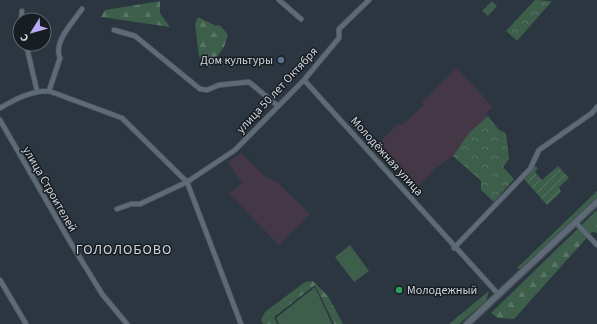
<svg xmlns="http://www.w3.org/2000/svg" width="597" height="324" viewBox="0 0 597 324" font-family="'Source Sans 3',sans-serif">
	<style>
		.education { fill: #443846 }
		.forest { fill: url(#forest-firs) }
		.park { fill: url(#park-crowns) }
		.garden { fill: url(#garden-furrows) }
		.pitch { fill: #3c5e4a }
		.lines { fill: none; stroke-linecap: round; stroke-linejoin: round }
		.minor-casing { stroke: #48525a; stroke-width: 6 }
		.tertiary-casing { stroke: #48525a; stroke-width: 8 }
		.minor { stroke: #5e6a76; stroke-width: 4.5 }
		.tertiary { stroke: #5e6a76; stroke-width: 5.5 }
		.service-dot { fill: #5c6f8a; stroke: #181d22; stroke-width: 1.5 }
		.leisure-dot { fill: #2e9e5b; stroke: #181d22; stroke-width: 1.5 }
		.labels { text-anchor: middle; stroke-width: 3; stroke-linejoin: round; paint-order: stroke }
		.poi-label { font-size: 12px; fill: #cfd6dd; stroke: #181d22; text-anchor: end }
		.street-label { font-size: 12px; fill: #cfd6dd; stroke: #181d22 }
		.quarter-label { font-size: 14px; letter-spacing: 1px; fill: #cfd6dd; stroke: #181d22 }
	</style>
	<defs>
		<pattern id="forest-firs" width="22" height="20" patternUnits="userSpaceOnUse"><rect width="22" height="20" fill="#3c5e4a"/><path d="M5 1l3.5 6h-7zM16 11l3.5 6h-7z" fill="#577464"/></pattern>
		<pattern id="park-crowns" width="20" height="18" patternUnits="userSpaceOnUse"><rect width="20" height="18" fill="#3c5e4a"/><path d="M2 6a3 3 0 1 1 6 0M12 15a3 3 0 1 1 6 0" fill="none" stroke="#577464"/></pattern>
		<pattern id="garden-furrows" width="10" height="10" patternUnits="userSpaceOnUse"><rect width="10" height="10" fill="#3c5e4a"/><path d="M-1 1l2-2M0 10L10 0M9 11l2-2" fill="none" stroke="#577464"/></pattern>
	</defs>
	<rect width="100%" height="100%" fill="#2b3641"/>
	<path class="education" d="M457 68 493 107 486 113 488 116 469 133 453 156 435 169 416 188 376 146 398 124 402 125 424 105 422 102Z
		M241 153 265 176 277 182 310 214 279 245 229 194 242 183 228 162Z"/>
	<path class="forest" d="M160 1V13L170 27 101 17 105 10Z
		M198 17 216 26 217 25 221 26 228 35 224 47 209 68 199 56 195 24Z
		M597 191V198L522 270 517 268Z
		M597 210V233L592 232 514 319 498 318 491 313Z
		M313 281 328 296 343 324H334L315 285 274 317 277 324H263L261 320 265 312 305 282Z
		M489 291 486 301 459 324H449Z"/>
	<path class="park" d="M535 0 552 1 517 41 506 31Z
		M492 1 497 6 488 16 482 11Z
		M488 116 499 130 506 133 509 159 503 167 514 179 494 202 481 190V181L453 156 469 133Z"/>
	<path class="garden" d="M535 166 538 168 535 172 542 180 558 166 569 178 559 187 561 192 547 205 523 178Z"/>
	<path class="pitch" d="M350 245 369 271 354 282 335 257Z
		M315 287 332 324H279L276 318Z"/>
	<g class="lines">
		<g class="minor-casing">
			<path id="minor" d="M279 0 301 19
				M21 20 22 11
				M114 30 135 36 200 89 207 90 219 85 249 82 278 106
				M26 44 37 91
				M304 80 499 295
				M49 91 60 58C53 42 73 22 82 9
				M0 108C16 99 30 91 49 91L122 118 187 182 241 324
				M0 120 69 240 102 294 127 324
				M117 209 131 204H140L187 182 235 150 304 80 339 38V29L369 0
				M576 223 597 245
				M454 248 530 169 539 150 592 113 597 107
				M0 280 26 324"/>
		</g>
		<g class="tertiary-casing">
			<path id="tertiary" d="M467 324 597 202"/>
		</g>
		<use href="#minor" class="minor"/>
		<use href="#tertiary" class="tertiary"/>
	</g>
	<circle class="service-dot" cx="281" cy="60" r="4"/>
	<circle class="leisure-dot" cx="399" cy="290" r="4"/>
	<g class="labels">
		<g class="poi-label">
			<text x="273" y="64">Дом культуры</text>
			<text x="407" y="294" text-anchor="start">Молодежный</text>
		</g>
		<g class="street-label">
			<text transform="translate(277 90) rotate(-47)" y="4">улица 50 лет Октября</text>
			<text transform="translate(387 156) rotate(48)" y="4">Молодёжная улица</text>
			<text transform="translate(50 189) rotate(60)" y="4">улица Строителей</text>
		</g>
		<g class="quarter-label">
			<text x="124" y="254">ГОЛОЛОБОВО</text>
		</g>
	</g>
	<g transform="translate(32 32) rotate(233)"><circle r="19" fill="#181d22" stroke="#61676d"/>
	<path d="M0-3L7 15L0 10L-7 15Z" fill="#b9abf7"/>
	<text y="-6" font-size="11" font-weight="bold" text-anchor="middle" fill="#cfd6dd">С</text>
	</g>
</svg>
